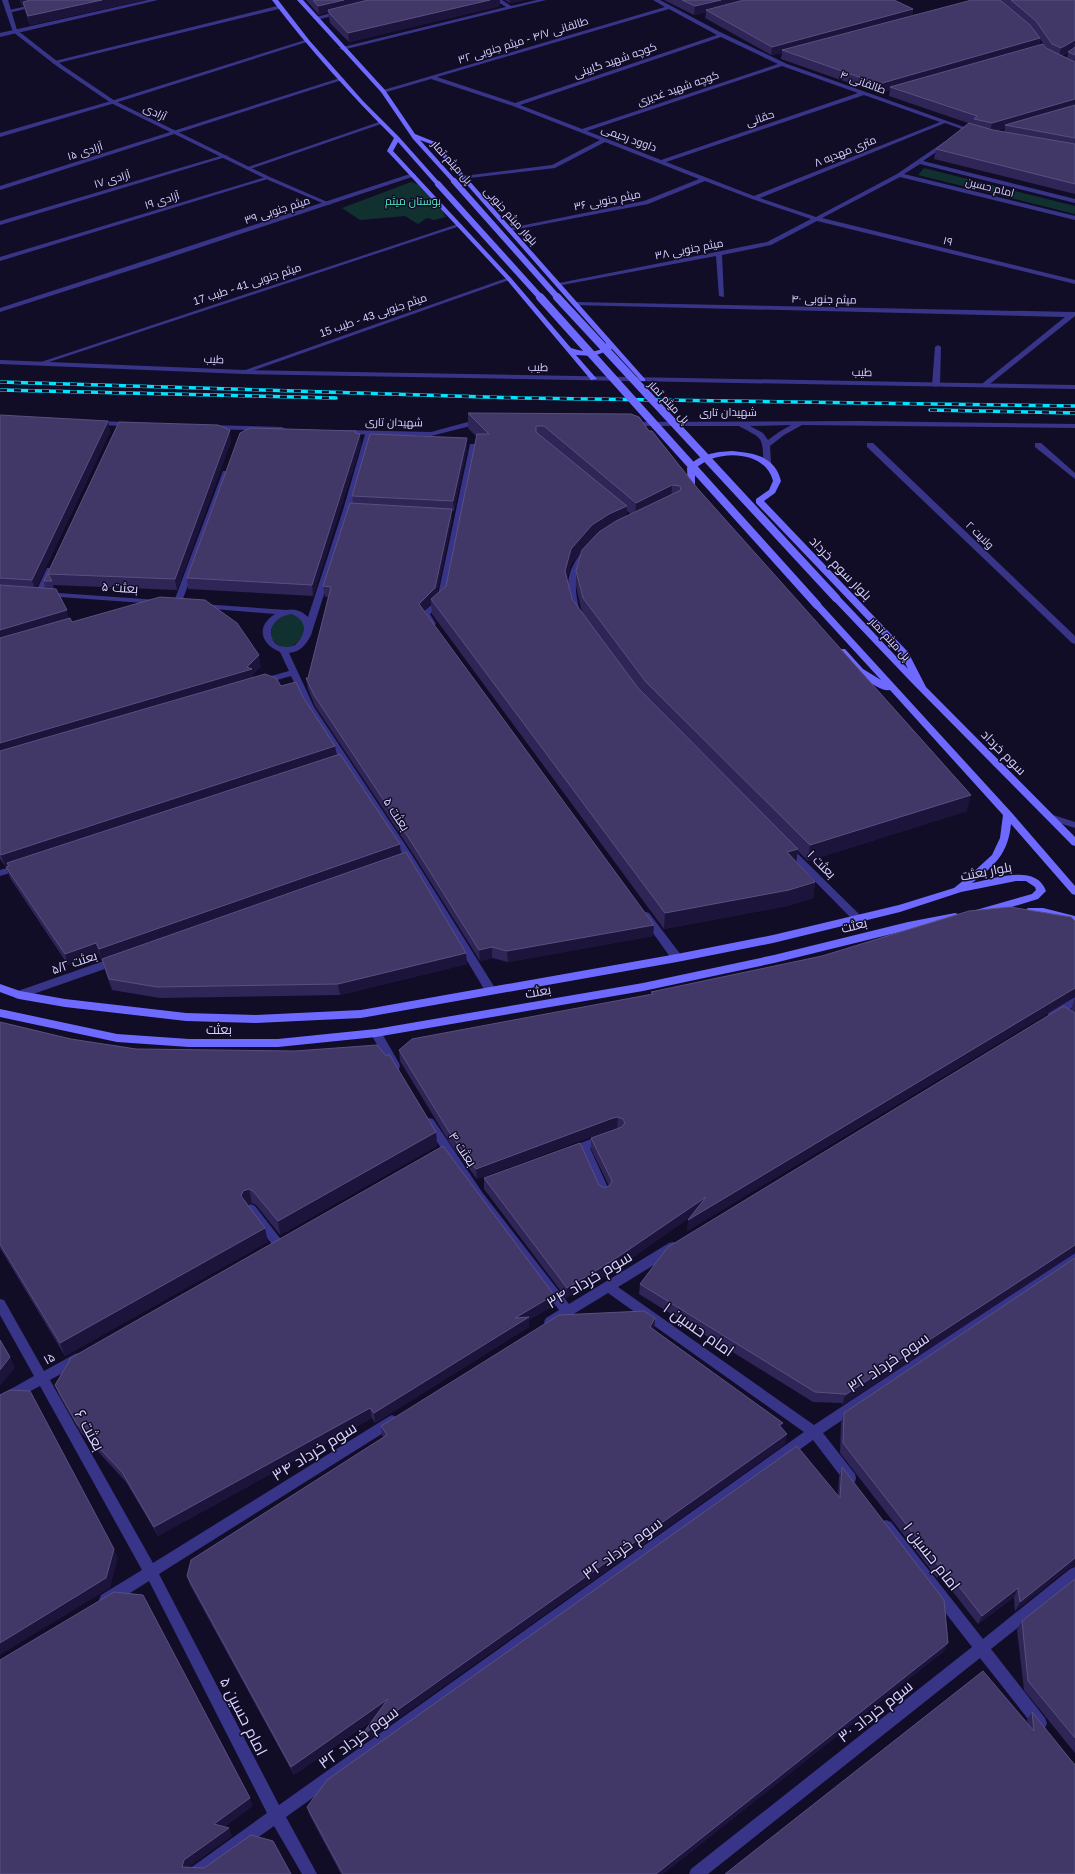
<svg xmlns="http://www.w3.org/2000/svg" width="1075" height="1874" viewBox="0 0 1075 1874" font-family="Arial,Cairo,sans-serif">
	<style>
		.green { fill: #103130 }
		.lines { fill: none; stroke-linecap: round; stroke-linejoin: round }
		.minor { fill: #383589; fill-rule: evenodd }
		.tertiary { fill: #383589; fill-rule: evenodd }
		.secondary { fill: #6e6aff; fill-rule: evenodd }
		.rail-casing { stroke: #00e4fe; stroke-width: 3.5 }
		.rail { stroke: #120d27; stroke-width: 2.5; stroke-dasharray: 7; stroke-linecap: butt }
		.secondary-bridge-far1 { stroke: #6e6aff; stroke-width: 6 }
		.secondary-bridge { stroke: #6e6aff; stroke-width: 8 }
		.wall { fill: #2f2556; fill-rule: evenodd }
		.shaded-wall { fill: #1c143b }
		.building { fill: #413868; stroke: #595080 }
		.labels { text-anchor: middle; stroke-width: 3; stroke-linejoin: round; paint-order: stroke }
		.far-street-label { font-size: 11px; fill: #d8d3ff; stroke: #120d27 }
		.far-park-label { font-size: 11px; fill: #56e8c4; stroke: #120d27 }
		.street-label { font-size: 13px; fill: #d8d3ff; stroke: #120d27 }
		.near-street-label { font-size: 16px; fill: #d8d3ff; stroke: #120d27 }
	</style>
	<rect width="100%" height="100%" fill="#120d27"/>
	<path class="green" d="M924 168 1075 206V214L918 175Z
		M411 182C429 186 437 201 446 217L434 220 427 218 418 224 405 216 360 220 342 208Z
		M290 613 303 619 306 632C295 647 285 655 271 638 272 620 274 619 290 613Z"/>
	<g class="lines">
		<path class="minor" d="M54 0H64L8 13 5 11Z
			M148 0H158L0 37V33Z
			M495 0H502L511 6 537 0H546L342 50 339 48 506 7Z
			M653 0H660L720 32 787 64 978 132 973 133 945 123 760 198 816 217 897 174 944 142H948V144L923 161 1075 199V203L920 164 904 174 1075 216V220L900 177 822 218 1075 280V284L817 221 771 245 722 255 724 297 719 296 716 256 557 286 556 285 559 283 767 242 811 219 752 199 705 181 648 204 508 231V229L510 228 644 201 699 179 605 142 555 168 461 179 460 178 463 176 552 165 600 140 513 106 431 79 383 93 380 91 665 7ZM669 9 717 35 515 103 437 77ZM721 37 778 64 582 129 520 105ZM782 66 858 93 661 160 587 131ZM864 95 940 122 754 196 666 162Z
			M281 5 283 8 54 64 51 62Z
			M342 10 344 13 316 20 313 18Z
			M305 40 310 41 115 103 0 137V133L111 101Z
			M340 78 345 79 0 190V186Z
			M379 122 384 123 250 169 245 168Z
			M224 155 229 156 0 225V221Z
			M413 173 416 175 415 176 150 264 0 312V308Z
			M266 177 271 178 0 261V257Z
			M458 224 463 225 43 364 38 363Z
			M507 278 512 279 246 373 240 372Z
			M575 302 1073 312H1075V316L986 387 982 385 983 383 1065 317 573 305V303Z
			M938 345 941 347 940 385 936 387 932 385 935 347Z
			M366 431 373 433 351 510 311 635C306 645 300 652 289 653L314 707 412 855 495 988 496 991 495 994H487L406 859 306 707 291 676 263 684 259 681 260 679 289 671 280 652C260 644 256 626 275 614L202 608 198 606 202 604 286 610C295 608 302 611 308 617L343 510ZM291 614C308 620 307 634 295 645 268 656 260 619 291 614Z
			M867 443H873L1075 636V644L1072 643 867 447Z
			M1035 443H1041L1075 473V479L1035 447Z
			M470 444H476L477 446 445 601 430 614 436 624 432 627 429 626 421 614 437 600Z
			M223 471H229L230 473 181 604 180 606H174L173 604Z
			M583 550H586L590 552C574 574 573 586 580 612L576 615 572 612C565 586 566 572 583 550Z
			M47 568H50L54 570 44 592 158 600 162 602 158 604 46 596 42 595 36 596 35 594Z
			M787 845 790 846 860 915 862 918 860 921H854L784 850 782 848Z
			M20 864 25 867 23 869 0 876V870Z
			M646 912 649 913 681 955 682 958 681 961H673L643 919 641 916 643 913Z
			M115 957 119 958 120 961 119 964 19 999 15 998 14 995 15 992Z
			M1075 997V1006L1057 1017H1049L1048 1014 1049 1011Z
			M376 1029 380 1030 399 1063 400 1066 399 1069H391L372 1036 371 1033 372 1030Z
			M429 1118 433 1119 482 1192 569 1304 669 1243 673 1242 677 1243 679 1247 677 1251 618 1287 814 1425 1075 1253V1264L823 1433 855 1474 856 1478 855 1482 850 1484 845 1482 813 1440 286 1817 317 1874H302L274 1826 207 1874H187L189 1869 267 1813 149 1581 111 1605 106 1607 101 1605 99 1600 101 1595 142 1570 40 1386 0 1407V1395L34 1376 0 1315V1299L4 1300 44 1371 75 1354 79 1353 83 1354 85 1358 83 1362 50 1380 153 1563 388 1417 392 1415 396 1417 398 1421 396 1425 159 1574 279 1805 804 1432 608 1293 554 1326 550 1327 546 1326 544 1322 546 1318 559 1310 474 1198 424 1122 425 1119Z
			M604 1134 608 1135 610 1138 608 1141 590 1148 610 1192 608 1195 604 1197 600 1195 580 1152 569 1157 565 1155 563 1152 565 1149Z
			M251 1204 255 1206 283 1242 285 1245 283 1248 279 1250 275 1248 247 1212 245 1209 247 1206Z
			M886 1520 891 1522 983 1639 1070 1569 1075 1567V1582L991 1649 1045 1718 1047 1723 1045 1728 1040 1730 1035 1728 980 1658 708 1874H689L691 1869 972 1647 881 1530 879 1526 881 1522Z"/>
		<path class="tertiary" d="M2 0H8L17 30 62 65 115 101 270 177 332 204 327 205 266 179 111 103 58 67 13 32Z
			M0 360 244 370 1075 385V389L244 374 0 364Z
			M475 420H482L486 422 431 436 344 434 340 432 344 430 431 432Z
			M93 421 130 422 134 424 130 426 96 425 92 423Z
			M860 421 1075 424V428L802 425 784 435 770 446 771 463 767 465 763 463C764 435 760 438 739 426H630L626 424 630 422ZM791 425 779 432 768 440 763 433 750 426Z
			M207 425 282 427 286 429 282 431 210 429H207Z
			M1050 814 1075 822V828L1047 819 1045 817Z"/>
		<path class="secondary" d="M272 0H278L309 40 363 101 399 137 440 183V185H436L398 142 393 151 511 278 571 348C584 352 593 354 606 347V343L431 144 420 140 456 180V182H452L413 139 381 92 297 0H303L385 90 415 134 435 142 645 379V381H641L612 349 594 356 576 355 597 379 591 380 507 280 388 152 387 151 394 138C351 95 309 49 272 0Z
			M732 451C754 453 775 456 781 481L775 493 764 501 908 652 926 687 1075 837V846L1072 845 911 682 833 600V596H839L908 669 901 655 756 503V499L769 490 773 481C765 449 715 449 695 469V486L694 488H688L687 468C699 454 715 452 732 451Z
			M814 603H820L1011 812 1075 886V895L1072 894 1011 824C1008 854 995 865 972 883 994 879 1036 863 1046 891L1038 899 979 917 974 913 976 910 1032 894 1036 890 1035 887 1026 881H1016L961 892 900 912 773 943 677 962 361 1018 256 1023 186 1021 65 1007 19 999 0 992V984L20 991 65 999 186 1013 256 1015 361 1010 677 954 773 935 899 905 954 888 969 876 992 855 1000 838 1003 815 890 690C876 693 848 663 839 653V649H845L863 669 881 680 814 607Z
			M1028 908H1043L1075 916V924L1043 916 1025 915 1023 912Z
			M955 913 958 914 960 917 958 920 908 930 774 963 643 991 376 1037 278 1047H189L117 1042 0 1017V1009L117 1034 189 1039H278L376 1029 643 983 774 955 908 922Z"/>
		<g class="rail-casing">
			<path id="rail" d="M0 382 521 398 1075 406
				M0 390 336 398
				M930 410 1075 413"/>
		</g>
		<use href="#rail" class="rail"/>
		<path class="secondary-bridge-far1" d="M454 181 558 298
			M438 184 541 298"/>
		<path class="secondary-bridge" d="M540 297 817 605
			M557 297 836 598"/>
	</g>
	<path class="wall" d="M20 0H144L30 25 25 11 23 5 22 6Z
		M306 0H500V6L349 42 330 23 329 18 328 12 319 15Z
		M505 0H524L510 3Z
		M664 0H894L913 9 912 16 1000 0H1075V194L934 159 936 149 971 124 889 96 890 90 878 93 781 59 782 53 771 55 705 18 706 12 694 15ZM1040 39 1047 49 1039 45ZM1074 48 1068 52 1067 58 1062 56ZM1005 128 1004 132 996 131Z
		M468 413 649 431 967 811 808 861 798 851 796 861 815 882 813 898 787 906 664 929 432 614 431 603 424 611 653 936 508 962 492 958 480 961 413 854 315 706 308 689 306 678H308L328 597H325L323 586 353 503 352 496 467 449 454 511H452V519L437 594 446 586 477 437 468 428ZM627 511 631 514 626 516ZM581 552 576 571V586L582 613 572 599 567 579 571 564Z
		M0 415 110 432 36 588H45L44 581 119 422 231 441 177 590 53 585 54 589 69 618 72 622 261 666 253 674V677L281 686 303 697 336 755 401 854 467 964 340 995 160 998 112 990 105 970 102 960H101L99 954 68 965 10 878 6 867H8L7 865 5 866 0 859Z
		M356 433 361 444 313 596 188 589 187 578Z
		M1075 921V997L687 1231 690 1217 612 1272 566 1298 484 1189V1178L599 1185 605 1188 609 1186 591 1149V1138L619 1128H617L612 1129 477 1179 451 1145 400 1061 399 1050 651 994V992Z
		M1074 999H1075V1253L842 1405V1403L813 1402 639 1294 640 1284 1071 1010Z
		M0 1022 436 1132 437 1146 280 1235 256 1205 252 1203 247 1204 268 1242 65 1356 0 1248Z
		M1075 1258V1566L1069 1568 1015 1611 1014 1597 978 1624 939 1574 937 1578 840 1453 841 1422 844 1413Z
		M554 1305 529 1320V1327L375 1423 372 1418 158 1536 126 1482 81 1433 59 1395 55 1385 69 1361V1359Z
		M655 1318 654 1328 653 1330 783 1423 781 1428 785 1444 362 1744 374 1719 294 1775 190 1585 187 1576 384 1437 382 1436 381 1426Z
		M842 1467 944 1651 663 1874H341L309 1814 307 1807 838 1495 839 1477Z
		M1075 1579V1753L1024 1690 1017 1630 1022 1621Z
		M1032 1712 1074 1764 1075 1874 1028 1723 1027 1720Z"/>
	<path class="shaded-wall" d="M21 0H47L23 2V5L22 6Z
		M102 0H144L30 25 28 16Z
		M344 0H380L328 10V12L319 15 318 6Z
		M490 0H500V6L349 42 348 33Z
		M509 0H524L510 3Z
		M721 0H756L706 10V12L694 15 695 6Z
		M913 9 911 18 782 50V53L771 55 772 47Z
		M1040 38 1038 47 890 87V90L878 93 879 84Z
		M1075 40 1074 48 1059 57 1061 48Z
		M1075 99V107L1005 125V128L990 132 992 123Z
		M108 421 110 432 35 590 32 580Z
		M230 430 231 441 177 590 175 579Z
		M360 434 361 444 313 596 312 585Z
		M467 438V449L454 511 453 501Z
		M672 485 671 501 635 518 636 503Z
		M627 506 626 522 591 541 571 564 565 586V571L571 549 592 525 609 514Z
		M452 509V519L436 599H431V603L420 615 419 604Z
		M67 610 69 621 0 641V630Z
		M259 655 261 666 253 674 254 680 0 754V743L247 667Z
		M335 746 337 757 7 863V865L5 866 1 855Z
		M971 795 967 811 808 861 810 845Z
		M400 844 401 855 101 960 99 949Z
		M798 849 796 864 787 852Z
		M815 882 813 898 787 906 664 929 665 913Z
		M654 925 653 936 508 962 507 951Z
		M96 943 99 954 68 965 65 954Z
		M492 947V958L480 961 479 950Z
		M466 953 467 964 340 995 338 984Z
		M1075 988V997L687 1231 688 1220Z
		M618 1117 617 1128 612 1129 477 1179 476 1169 613 1118Z
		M436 1132 437 1146 280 1235 278 1221Z
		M249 1189 252 1203 246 1205 241 1196 243 1191Z
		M706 1197 704 1208 612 1272 566 1298 567 1288Z
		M265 1228 268 1242 65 1356 60 1343Z
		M1075 1245V1253L842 1405 845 1395Z
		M554 1295V1305L529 1320V1327L375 1423 374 1413 515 1318Z
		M655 1318 654 1328 649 1337 650 1327Z
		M10 1357 15 1368 0 1386V1370Z
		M370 1408 372 1418 158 1536 154 1527Z
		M783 1423 780 1432 779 1425Z
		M787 1434 785 1444 362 1744 361 1736Z
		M114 1549 118 1558 110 1588 0 1655V1643Z
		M1075 1558V1566L1069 1568 1015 1611 1020 1602Z
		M1018 1588 1014 1597 978 1624 982 1616Z
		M948 1643 944 1651 663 1874H656Z
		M388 1699 390 1707 294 1775 291 1767Z
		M250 1798 253 1806 218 1832 214 1824Z
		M229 1828 232 1836 188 1868 182 1867 184 1860Z"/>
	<path class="building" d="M30 0H102L28 16 23 2Z
		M313 0H344L318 6Z
		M368 0H490L348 33 330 14 328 10Z
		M682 0H721L695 6Z
		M744 0H894L913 9 772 47 706 10Z
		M972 0H1000L1030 25 1040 38 879 84 782 50Z
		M1011 0H1075V40L1061 48 1052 44 1036 21Z
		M1043 44 1046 48 1075 62V99L992 123 974 119 977 116 890 87Z
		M1075 47V55L1068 52Z
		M1075 105V138L1005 125Z
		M969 123 993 130 1075 144V184L936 149Z
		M468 413 631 414 639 417 649 431H652L698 489 971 795 810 845 646 682 583 598 576 571 582 550 599 532 616 521 681 490 680 486 672 485 636 503 544 426H536V432L627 506 609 514 592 525 571 549 565 571 572 599 638 688 798 849 787 852 815 882 789 890 665 913 431 599 446 586 477 434H489Z
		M0 415 108 421 32 580 0 578Z
		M119 422 218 425 230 430 175 579 48 574 52 581H44Z
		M250 428 356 431 355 433 360 434 312 585 187 578 240 433Z
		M370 434 467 438 453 501 352 496Z
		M350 503 452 509 435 588 419 604 654 925 507 951 492 947 479 950 412 843 314 695 306 678H308L331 587 323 586Z
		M0 585 56 589 67 610 0 630Z
		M160 597 205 600 237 623 259 655 247 667 252 669 0 743V638L70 618 72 622Z
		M265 674 276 678 281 686 296 682 303 697 335 746 1 855 0 853V751Z
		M340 754 400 844 99 949 96 943 65 954 6 867 9 866 7 863Z
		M406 852 466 953 338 984 157 987 109 979 102 959Z
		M1010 907 1071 917 1075 921V988L688 1220 706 1197 612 1261 567 1288 484 1178 580 1143 599 1185 605 1188 610 1185 612 1181 591 1138 622 1127 625 1123 623 1119 618 1117 613 1118 476 1169 451 1135 399 1050 412 1039 653 994 651 992 822 956 969 911Z
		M1064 1006 1075 1013V1245L845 1395V1394L815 1392 640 1284 668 1247Z
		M0 1022 71 1039 136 1049 295 1051 377 1045 386 1056 389 1054 436 1132 278 1221 253 1191 249 1189 243 1191 241 1196 265 1228 60 1343 0 1244Z
		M443 1146 554 1295 515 1318 529 1317 374 1413 370 1408 154 1527 122 1472 77 1424 55 1385 70 1360 69 1359Z
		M1075 1258V1558L1020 1602 1018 1588 982 1616 940 1562 941 1569 843 1443 844 1413Z
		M644 1311 655 1318 650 1327 783 1423 779 1425 787 1434 361 1736 388 1699 291 1767 187 1576 191 1560 387 1435 381 1426 559 1315Z
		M0 1340 10 1357 0 1370Z
		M10 1390 30 1391 114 1549 106 1578 0 1643V1395Z
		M797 1446 840 1498 842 1467 944 1600 948 1643 656 1874H343L307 1807 327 1780Z
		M1075 1579V1738L1028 1681 1022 1621Z
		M114 1592 143 1595 250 1798 214 1824 229 1828 184 1860 182 1867 204 1868 251 1835 273 1841 291 1874H0V1660Z
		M983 1671 1034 1731 1032 1712 1074 1764H1075V1874H725Z"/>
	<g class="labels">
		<g class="far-street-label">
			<text transform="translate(523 40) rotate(-17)" y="4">طالقانی ۴/۷ - میثم جنوبی ۳۲</text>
			<text transform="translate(615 60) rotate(-19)" y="4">کوچه شهید گایینی</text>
			<text transform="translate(863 82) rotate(20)" y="4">طالقانی ۴</text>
			<text transform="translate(678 88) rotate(-19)" y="4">کوچه شهید غدیری</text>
			<text transform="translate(155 112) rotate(25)" y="4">آزادی</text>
			<text transform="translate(760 118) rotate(-19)" y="4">حقانی</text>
			<text transform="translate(629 138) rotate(20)" y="4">داوود رحیمی</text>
			<text transform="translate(85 151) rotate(-17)" y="4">آزادی ۱۵</text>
			<text transform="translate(845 151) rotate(-22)" y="4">۸ متری مهدیه</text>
			<text transform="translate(452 162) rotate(48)" y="4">پل میثم تمار</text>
			<text transform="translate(112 179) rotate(-16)" y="4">آزادی ۱۷</text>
			<text transform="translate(990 187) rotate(14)" y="4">امام حسین</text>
			<text transform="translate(162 200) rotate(-17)" y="4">آزادی ۱۹</text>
			<text transform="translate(607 200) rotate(-11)" y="4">میثم جنوبی ۳۶</text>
			<text transform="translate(277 210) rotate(-18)" y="4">میثم جنوبی ۳۹</text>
			<text transform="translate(511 216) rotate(48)" y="4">بلوار میثم جنوبی</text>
			<text transform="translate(948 241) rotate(14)" y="4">۱۹</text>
			<text transform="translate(689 249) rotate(-11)" y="4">میثم جنوبی ۳۸</text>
			<text transform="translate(247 284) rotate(-18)" y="4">میثم جنوبی 41 - طیب 17</text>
			<text transform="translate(824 299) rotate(1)" y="4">میثم جنوبی ۴۰</text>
			<text transform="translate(373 315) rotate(-19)" y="4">میثم جنوبی 43 - طیب 15</text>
			<text transform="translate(214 359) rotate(3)" y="4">طیب</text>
			<text transform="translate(538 367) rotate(1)" y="4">طیب</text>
			<text transform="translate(862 372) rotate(1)" y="4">طیب</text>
			<text transform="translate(669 402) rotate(47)" y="4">پل میثم تمار</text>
			<text x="728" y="416">شهیدان تاری</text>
			<text transform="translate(394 422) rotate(1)" y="4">شهیدان تاری</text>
			<text transform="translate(980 535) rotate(44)" y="4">ولایت ۲</text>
			<text transform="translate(890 639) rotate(47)" y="4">پل میثم تمار</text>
		</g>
		<g class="far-park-label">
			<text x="413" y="205">بوستان میثم</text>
		</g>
		<g class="street-label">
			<text transform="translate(841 568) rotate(46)" y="5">بلوار سوم خرداد</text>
			<text transform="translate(120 587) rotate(4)" y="5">بعثت ۵</text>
			<text transform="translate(1004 752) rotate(45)" y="5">سوم خرداد</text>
			<text transform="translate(397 814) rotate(57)" y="5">بعثت ۵</text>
			<text transform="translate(822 864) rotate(45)" y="5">بعثت ۱</text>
			<text transform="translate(986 871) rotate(-11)" y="5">بلوار بعثت</text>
			<text transform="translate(854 925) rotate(-14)" y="5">بعثت</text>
			<text transform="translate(74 962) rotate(-19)" y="5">بعثت ۵/۲</text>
			<text transform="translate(538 991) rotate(-10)" y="5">بعثت</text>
			<text x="219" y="1034">بعثت</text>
			<text transform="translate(463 1149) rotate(56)" y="5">بعثت ۴</text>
			<text transform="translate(49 1358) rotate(-29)" y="5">۱۵</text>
		</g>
		<g class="near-street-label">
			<text transform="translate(589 1279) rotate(-31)" y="6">سوم خرداد ۳۴</text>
			<text transform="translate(699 1329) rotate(35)" y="6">امام حسین ۱</text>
			<text transform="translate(888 1362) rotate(-34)" y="6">سوم خرداد ۳۲</text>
			<text transform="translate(90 1430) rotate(61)" y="6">بعثت ۶</text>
			<text transform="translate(314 1451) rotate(-32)" y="6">سوم خرداد ۳۴</text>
			<text transform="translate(622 1548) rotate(-36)" y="6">سوم خرداد ۳۲</text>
			<text transform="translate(932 1556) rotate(52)" y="6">امام حسین ۱</text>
			<text transform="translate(875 1711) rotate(-38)" y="6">سوم خرداد ۳۰</text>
			<text transform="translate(244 1716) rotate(63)" y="6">امام حسین ۵</text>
			<text transform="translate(358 1737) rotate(-36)" y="6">سوم خرداد ۳۲</text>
		</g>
	</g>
</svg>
